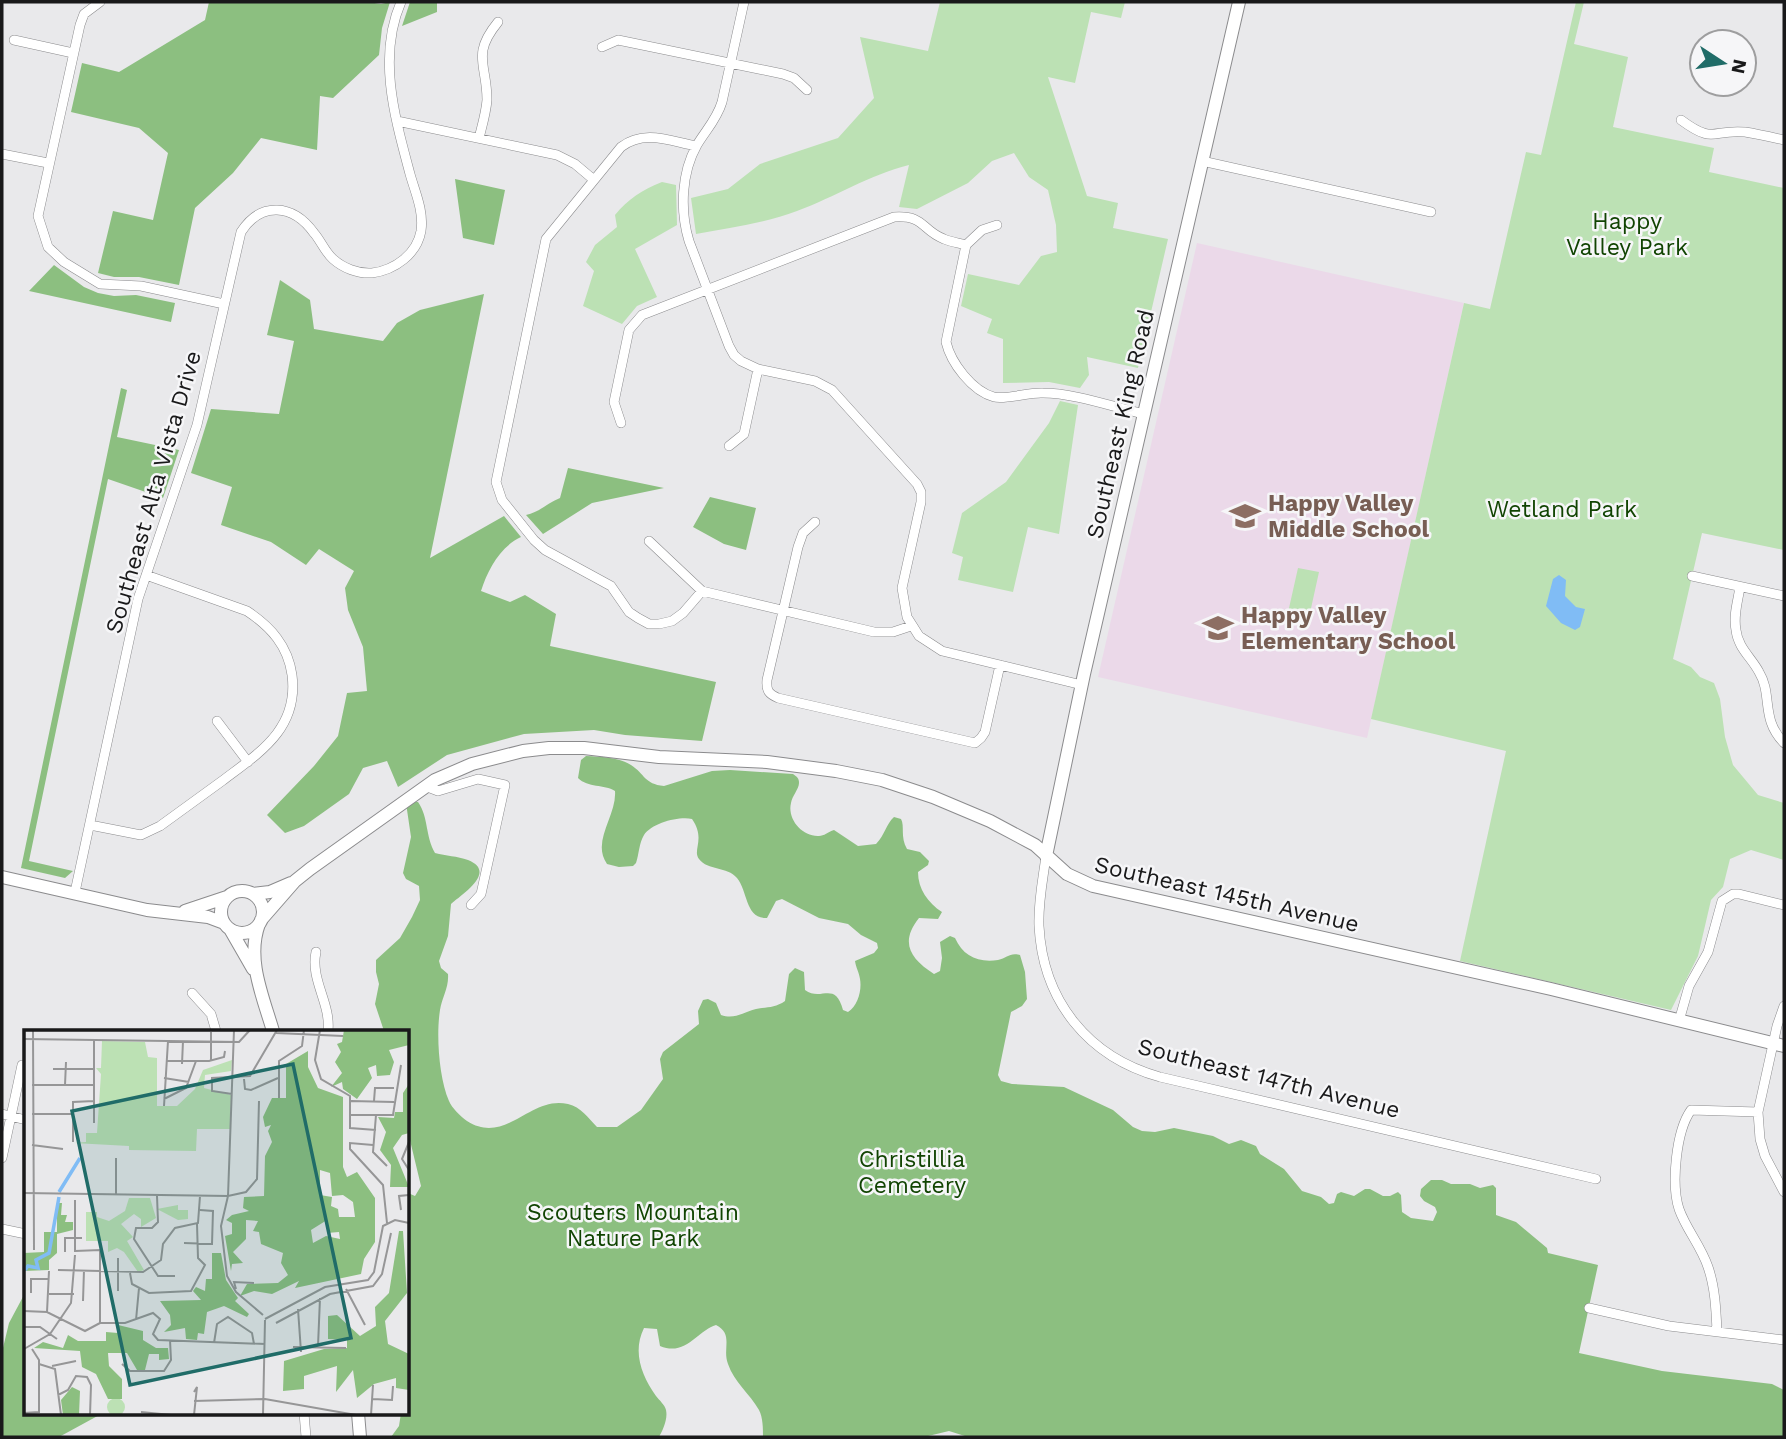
<svg xmlns="http://www.w3.org/2000/svg" width="1786" height="1439" viewBox="0 0 1786 1439" font-family="'Work Sans',sans-serif">
	<style>
		.education { fill: #ebd9e9 }
		.green { fill: #bce1b4 }
		.forest { fill: #8cbf80 }
		.water { fill: #80bcf5 }
		.lines { fill: none; stroke-linecap: round; stroke-linejoin: round }
		.street-casing { stroke: #8b8b8d; stroke-width: 10 }
		.secondary-casing { stroke: #8b8b8d; stroke-width: 14 }
		.street { stroke: #fff; stroke-width: 9 }
		.secondary { stroke: #fff; stroke-width: 12 }
		.labels { text-anchor: middle; stroke-width: 5; stroke-linejoin: round; paint-order: stroke }
		.park-label { font-size: 23px; fill: #114402; stroke: #f6f6f8 }
		.street-label { font-size: 23px; fill: #19191a; stroke: #f6f6f8 }
		.education-label { font-size: 23px; font-weight: bold; fill: #785e54; stroke: #f6f6f8; text-anchor: start }
		.inset-river { fill: none; stroke: #80bcf5; stroke-width: 3.5 }
		.inset-road { fill: none; stroke: #969697; stroke-width: 2 }
		.view { fill: #206c68; fill-opacity: 0.15; stroke: #206c68; stroke-width: 3.5 }
		.inset-edge { fill: none; stroke: #19191a; stroke-width: 3.5 }
	</style>
	<rect width="100%" height="100%" fill="#e9e9eb"/>
	<path class="education" d="M1197 243 1464 303 1367 738 1098 677Z"/>
	<path class="green" d="M940 2H1125L1121 18 1091 12 1075 83 1048 77 1087 196 1118 203 1113 228 1168 239 1138 368 1087 357 1089 375 1080 388 1049 382 1003 383V339L987 333 992 319 961 306 968 274 1019 285 1041 256 1057 252 1056 225 1048 190 1029 177 1014 153 992 161 968 183 917 209 899 207 909 165C869 175 835 197 797 211 765 223 729 228 696 234L691 198 728 189 760 164 838 138 874 98 860 37 928 51Z
		M1576 2H1584L1574 44 1628 57 1613 127 1714 148 1709 172 1784 188V550L1702 533 1673 659 1691 667 1700 677 1714 683 1720 699 1725 737 1733 765 1758 795 1784 803V860L1751 850 1730 859 1723 887 1711 900 1698 956 1671 1010 1460 961 1506 751 1371 719 1464 303 1490 309 1526 152 1541 155Z
		M662 182 676 185 677 225 635 249 657 297 637 306 622 324 583 306 594 271 586 262 595 245 617 227 615 215C628 199 642 190 662 182Z
		M1060 401 1078 405 1059 534 1028 527 1013 592 958 580 963 557 952 553 962 513 1006 482 1049 423Z
		M1298 568 1319 572 1308 622 1287 617Z"/>
	<path class="forest" d="M209 2H368L381 4 390 2 382 28 379 55 333 98 320 96 317 150 261 138 233 173 195 208 179 285 139 277H114L98 273 113 211 153 220 168 153 139 128 71 112 82 63 119 72 205 20Z
		M410 2H437V12L402 26Z
		M455 179 505 190 494 245 463 238Z
		M54 265 84 287 98 293 114 296 136 295 175 303 171 322 29 291Z
		M280 280 310 300 314 329 383 341 397 323 420 310 484 294 430 558 504 516 521 537C500 547 488 569 481 591L510 602 525 595 556 614 550 646 716 682 702 741 625 735 594 730 524 734 447 755 398 787 387 761 363 768 349 794 304 826 285 833 267 815 314 766 338 736 347 693 367 691 363 647 348 610 345 588 354 571 319 549 306 565 271 542 221 525 232 487 191 473 211 409 279 414 294 341 267 335Z
		M121 388 127 390 117 437 179 450 163 498 108 479 29 861 73 871 65 878 21 868Z
		M568 468 664 488 592 503 543 534 526 515C540 512 547 503 560 498Z
		M710 497 756 508 746 550 724 544 693 527Z
		M586 756C601 757 619 757 631 765 645 774 644 784 664 786L712 771 730 770 793 774C797 777 799 778 799 783 799 789 792 796 791 803 787 819 802 837 819 836 824 836 828 832 834 830L858 846 876 844C885 835 886 824 894 817L901 819C905 826 900 837 907 849L920 852 929 861 928 865 918 872C918 889 928 903 942 912L938 919 919 918C899 943 911 959 934 974L940 971 942 958 940 942 950 936 955 938C963 956 978 963 998 960 1007 958 1010 952 1020 955L1025 972 1027 999 1022 1006 1011 1012 998 1075 1001 1081 1012 1084 1064 1087 1113 1110 1133 1127 1142 1131 1155 1132 1174 1128 1213 1136 1229 1144 1241 1140 1256 1146 1260 1154 1284 1169 1302 1191 1321 1197 1329 1204 1334 1203 1337 1194 1341 1192 1354 1196 1365 1189H1370L1383 1196H1390L1398 1192 1401 1195 1402 1212 1411 1218 1433 1221 1437 1212 1435 1207 1424 1201 1420 1196 1421 1189 1431 1180H1442L1451 1184H1470L1480 1188 1493 1185 1496 1188V1215L1516 1222 1547 1248 1548 1253 1598 1265 1579 1353 1662 1371 1772 1384 1784 1390V1437H968L949 1431 924 1437H763C763 1428 763 1418 759 1410 750 1394 734 1382 728 1364 722 1349 734 1334 716 1325 698 1330 686 1357 660 1346L657 1329 644 1328C632 1352 642 1376 656 1396 659 1400 665 1405 666 1410 668 1419 663 1430 659 1437H391L399 1426 401 1413H408V1193L415 1196 421 1186 408 1132V1031H384L375 1004 379 984 376 972V960L400 938 412 917 420 900 419 886 406 879 403 873 411 837 406 803 411 801 418 802C429 818 425 836 435 853 446 856 457 856 468 860 498 872 461 895 451 904L448 936 439 961 441 968 448 974C449 988 442 997 440 1010 436 1035 439 1078 449 1101 452 1108 460 1116 467 1121 506 1146 530 1095 568 1104 581 1107 588 1118 597 1127H617L641 1110 663 1079 660 1059 663 1052 699 1024 698 1011 703 1000 708 999 716 1003 721 1015C735 1020 743 1012 756 1009 767 1007 775 1008 785 1001L789 974 795 968 804 972 805 990C821 1002 835 980 843 1010L848 1012C858 1006 862 990 860 979 859 972 856 968 855 961L874 953 878 948 877 943 861 935 848 924 819 918 782 899 776 901 767 918C745 919 748 891 737 878 727 866 708 871 699 859 692 850 706 839 692 819 679 816 652 823 644 835 639 843 639 854 636 863L633 866 619 867 607 864C591 841 617 816 615 791 604 784 588 788 578 778L581 760Z
		M25 1293 26 1413H103L59 1437H2V1352L9 1323Z"/>
	<path class="water" d="M1559 575 1566 580 1565 596 1576 607 1585 609 1580 627 1575 630 1561 623 1546 606 1553 579Z"/>
	<g class="lines">
		<g class="street-casing">
			<path id="street" d="M100 2 84 14 80 25 38 216 48 247 64 262 100 284 141 286 224 304
				M744 2 722 102C717 119 706 130 697 145 681 173 680 211 689 241L729 346 734 355 741 361 758 369 815 381 832 390 917 484 921 492V502L902 588 907 617 919 636 942 651 1082 685
				M14 40 73 53
				M602 47 618 40 783 74 794 78 807 90
				M1681 120C1715 145 1711 129 1745 132 1758 134 1771 137 1784 140
				M397 121 557 155 575 164 594 180
				M479 138C482 126 486 113 487 100 487 64 471 55 498 22
				M696 146C670 141 644 129 621 147L546 239 496 482 502 500 534 540 545 550 611 586 629 612 638 618 649 624H659L672 621 683 613 702 591 874 632H893L911 626
				M2 154 48 163
				M1202 161 1431 212
				M966 245 982 230 997 225
				M621 423 614 402 629 330 642 315 894 217C925 215 921 230 944 239 951 242 959 243 966 245L946 342C951 363 972 391 994 397 1006 400 1029 392 1043 393 1074 393 1113 407 1144 414
				M729 446 744 434 758 369
				M815 522 803 533 798 547 767 680C766 691 769 694 778 698L975 743 981 738 985 732 1000 665
				M649 541 702 591
				M1692 576 1784 596
				M1740 587C1738 601 1733 615 1736 630 1738 648 1751 657 1759 672 1773 695 1760 718 1784 743
				M217 721 248 762
				M425 786 438 791 478 779 505 785 481 894 471 905
				M90 825 141 835 160 826C181 811 201 796 222 781 259 753 299 729 292 675 288 646 271 627 247 611L146 575
				M1046 856C1043 879 1038 902 1039 926 1043 1001 1088 1057 1160 1077L1596 1179
				M75 892 138 599 197 425 241 232C261 201 293 204 314 233 321 241 325 252 333 259 343 268 358 274 372 273 395 270 417 254 421 231 424 211 415 192 410 174 395 118 377 57 401 2
				M316 952C310 980 331 1003 328 1031
				M192 993 211 1014 216 1031
				M1784 1006 1777 1026 1758 1112 1760 1139 1765 1156 1784 1192
				M1679 1021 1689 986 1708 952 1722 901 1733 894H1739L1784 905
				M2 1114 26 1120
				M2 1158 22 1065
				M2 1229 26 1234
				M1589 1308 1669 1326 1784 1340
				M1717 1331C1716 1309 1715 1287 1708 1267 1701 1246 1686 1229 1679 1209 1671 1184 1676 1131 1691 1110L1758 1112
				M304 1413 306 1437"/>
		</g>
		<g class="secondary-casing">
			<path id="secondary" d="M1046 856 1084 674 1239 2
				M2 877 147 910 208 917 224 923
				M221 912a21 21 0 1 1 42 0a21 21 0 1 1-42 0Z
				M253 894 270 892 291 883
				M185 911 227 897
				M261 920 295 881 310 869 435 780 472 764 523 751 549 748H584L659 757 767 762 836 771 882 780 933 797 990 821 1035 845 1067 874 1093 886 1551 989 1784 1046
				M259 924C246 959 263 997 273 1031
				M230 929 253 969
				M358 1413 360 1437"/>
		</g>
		<use href="#street" class="street"/>
		<use href="#secondary" class="secondary"/>
	</g>
	<defs>
		<g id="school-bare" transform="scale(2.415)"><path d="M0-5L7-2L0 1L-7-2ZM-4 1L0 2.5L4 1V4Q0 6-4 4Z" fill="#8d6e63" stroke="#f6f6f8" stroke-width="2.5" paint-order="stroke"/></g>
	</defs>
	<g fill-rule="evenodd">
		<use href="#school-bare" x="1245" y="516"/>
		<use href="#school-bare" x="1218" y="628"/>
	</g>
	<g class="labels">
		<g class="park-label">
			<text x="1627" y="229">Happy<tspan x="1627" dy="26">Valley Park</tspan></text>
			<text x="1562" y="517">Wetland Park</text>
			<text x="912" y="1167">Christillia<tspan x="912" dy="26">Cemetery</tspan></text>
			<text x="633" y="1220">Scouters Mountain<tspan x="633" dy="26">Nature Park</tspan></text>
		</g>
		<g class="street-label">
			<text transform="translate(1120 424) rotate(-77)" y="8">Southeast King Road</text>
			<text transform="translate(153 492) rotate(-74)" y="8">Southeast Alta Vista Drive</text>
			<text transform="translate(1227 894) rotate(13)" y="8">Southeast 145th Avenue</text>
			<text transform="translate(1269 1078) rotate(14)" y="8">Southeast 147th Avenue</text>
		</g>
		<g class="education-label">
			<text x="1268" y="511">Happy Valley<tspan x="1268" dy="26">Middle School</tspan></text>
			<text x="1241" y="623">Happy Valley<tspan x="1241" dy="26">Elementary School</tspan></text>
		</g>
	</g>
	<g transform="translate(24 1030)">
		<rect width="385" height="385" fill="#e9e9eb"/>
		<path d="M78 11 121 12 124 27 133 28V76H153L171 59 179 40 208 30 207 41 181 45 180 58 207 65 206 99H173L172 121 105 120V116L50 113 62 112V103H73L77 44 72 38H77ZM105 168H126L132 188 117 197V189L110 184 97 194 109 207 103 211 120 240 114 242 100 222 93 218 84 222V211H62V182H73V187L85 191 101 181ZM154 175V180H164V189L154 190 133 179ZM83 377a9 9 0 1 1 18 0a9 9 0 1 1-18 0Z" fill="#bce1b4"/>
		<path d="M320 0H385V15L365 20 370 32 366 45 353 46 352 35 344 38 348 48 333 69 319 59 318 52 307 57 318 43 311 32 317 22 313 14 318 12ZM284 21V37L294 58 319 67V137L323 147 333 142 351 168V212L340 229 337 244 271 258 275 251 248 264 230 261 216 266 223 254 254 253 264 245 257 233 259 223 237 214 235 202 229 201 234 191 222 190V209L209 222 219 233 208 234 207 241 201 206 208 204V193L202 190 208 185 225 181 219 178 220 167 240 166 241 126 248 112 244 101 247 95 241 97 239 87 248 68H262V34ZM296 140 306 143 308 166 319 165 329 172 331 187H315L314 179 307 176 308 167 296 165ZM303 190V203L315 202 316 209 302 206 289 213 287 200ZM385 54V103L378 105 369 118 385 157H366L367 135 356 120 362 102 354 87 370 88 371 82H379V63ZM33 173H38L37 185H43L41 192H49V200L33 204V223L25 230V240L0 241V223L20 222V202H33ZM375 201H379L383 263 361 291 364 314 385 324V360L372 358V348L350 354 333 368 329 340 312 362 313 336 280 346V359L259 361 260 331 300 319 323 318V310L304 309V286L313 285 336 306 352 296 351 277 365 263ZM188 223H197L202 250 214 268 211 271 225 284 223 287 200 276 183 282 180 304 174 303 173 310 162 309 161 298 140 302 147 295 146 285 136 271 177 270 169 261 172 257 181 261 182 249H188ZM94 295 119 301V310L132 318H144L145 329 135 330V324H125L121 340H113L103 323H84L85 336 98 349V369H84L72 344 58 337 56 321 10 318 19 312 39 318 44 305 54 311H82V302L94 303ZM48 357 56 361 55 385H39L37 370Z" fill="#8cbf80" fill-rule="evenodd"/>
		<path class="inset-river" d="M35 162 56 128M1 240 4 236 14 238 12 230 25 223 35 167"/>
		<path class="inset-road" d="M9 0 10 220M210 0 204 166 222 162 233 149 235 71M296 0 291 30 297 49 326 66V98L352 100M252 3 319 6M0 9 215 12 226 0M142 31H185L200 27 201 21M187 31V2M158 34 159 11M29 39H70M140 48 165 52M220 49 221 59 227 60 254 48M8 55H70M41 55 42 32M208 64 188 61V48L226 46 253 0M255 68V31L278 16 280 0M140 69 162 58 172 31M327 71 370 72M350 71 351 58H370M140 76 144 11M8 84H48M326 85H369L377 35M352 85 349 122 363 136M70 93V10M49 112V72L70 71M385 112 378 129 385 140M8 115 39 119M349 115 326 113V119L359 155 363 193M0 163 204 166 197 196 203 246 212 262 239 285M92 164V128M133 166 134 192 128 198H112L110 209 134 246H151M51 170V222M377 180 375 166 385 165M160 213 188 214 189 181 176 180M51 221 76 220V293M41 222V208H58M94 228V261M34 240 119 242 137 230 139 214 151 198 174 193 176 166M106 243 108 254 125 263 167 261 181 235 174 228 173 194M212 259 210 252 230 253M322 259 341 295M7 263V249H25M25 264H50M59 271 60 240M274 279 277 322M0 281 23 282 61 301 76 293M23 282 25 241M241 289 301 257 344 250 350 242 359 196 371 190 385 193M112 290 115 258M76 293H101L129 283 136 289 129 304 134 310 241 314M252 293 306 264 349 256 358 244 367 203M0 297H16L33 309M190 313 193 294 204 287 228 303 230 314M294 316 296 268M269 317 322 318M0 319 26 304 47 273 51 225M15 334 31 339 37 385M98 334 106 341H140L147 330 146 310M28 336 52 331M34 365 44 360 52 346 63 347 67 355 66 385M349 369 368 370 369 356M170 371 241 369 332 385M117 382 147 385M0 383 15 382V330L8 319M170 385 173 357 170 362M239 385 241 290M347 385 349 355"/>
		<path class="view" d="M269 34 327 308 106 355 48 81Z"/>
		<rect width="385" height="385" class="inset-edge"/>
	</g>
	<rect width="1786" height="1439" fill="none" stroke="#19191a" stroke-width="7"/>
	<g transform="translate(1723 63) rotate(102)"><circle r="33" fill="#f6f6f8" stroke="#9e9e9f" stroke-width="2"/>
	<path d="M0-5L12 26L0 18L-12 26Z" fill="#206c68"/>
	<text y="-10" font-size="19" font-weight="bold" text-anchor="middle" fill="#19191a">N</text>
	</g>
</svg>
